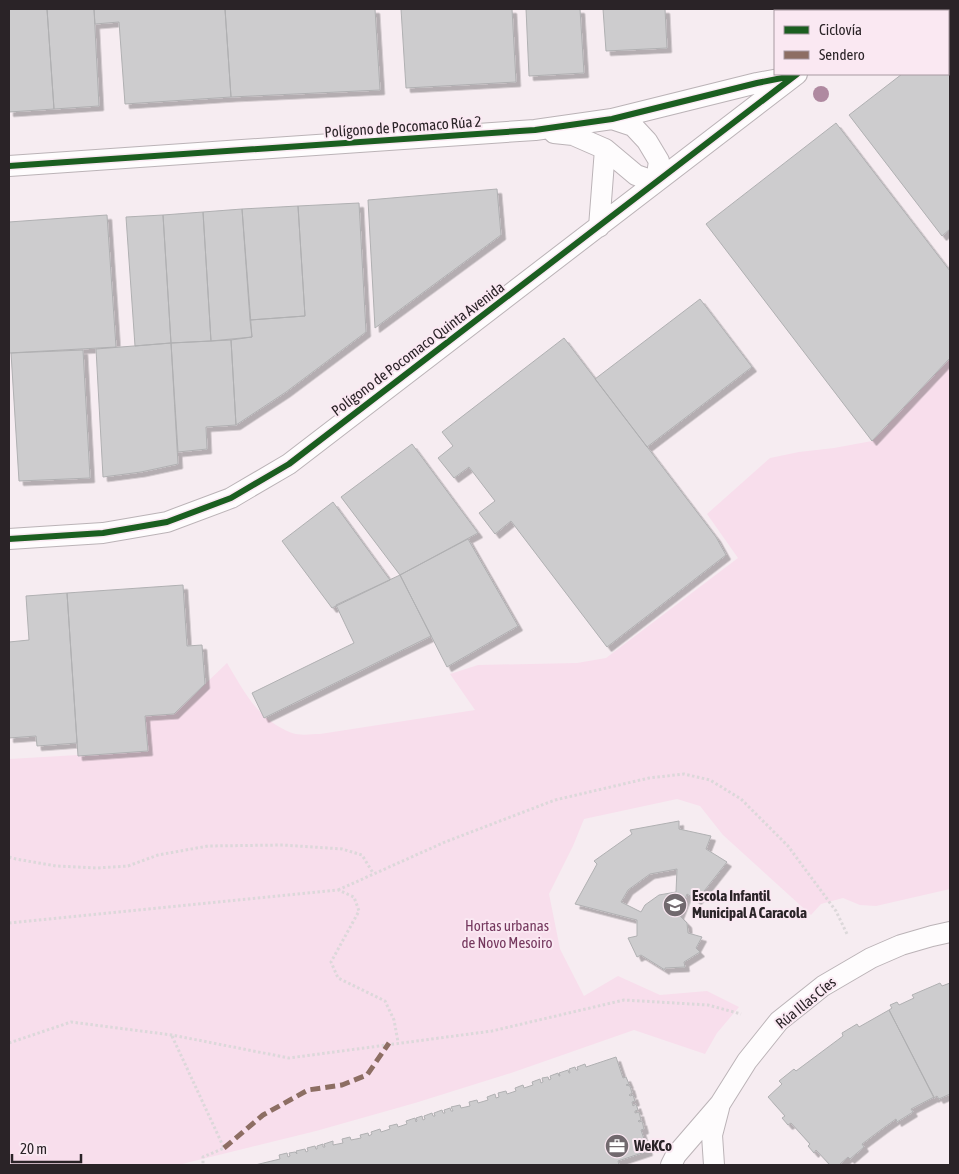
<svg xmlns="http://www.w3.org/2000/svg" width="959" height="1174" viewBox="0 0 959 1174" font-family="'Asap Condensed',sans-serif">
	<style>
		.green { fill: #f8deec }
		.building { fill: #cdccce; stroke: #b0b0b2; fill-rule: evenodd; filter: url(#shadow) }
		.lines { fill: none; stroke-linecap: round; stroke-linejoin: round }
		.street-casing { stroke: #bbb3b7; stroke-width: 22 }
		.path { stroke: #dcd8da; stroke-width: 3; stroke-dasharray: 2.5 2.5; stroke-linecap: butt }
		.street { stroke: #fefcfd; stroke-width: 20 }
		.quiet { stroke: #8d6e63; stroke-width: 5; stroke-dasharray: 10 5; stroke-linecap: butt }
		.cycleway-casing { stroke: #fae8f2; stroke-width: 9 }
		.cycleway { stroke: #1b5e20; stroke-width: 6 }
		.tree { fill: #af89a0 }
		.labels { text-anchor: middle; stroke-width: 4; stroke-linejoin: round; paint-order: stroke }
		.street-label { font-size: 15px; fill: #2a2327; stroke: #fae8f2 }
		.poi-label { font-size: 15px; font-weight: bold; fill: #2a2327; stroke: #fae8f2; text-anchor: start }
		.park-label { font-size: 15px; fill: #75385e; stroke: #fae8f2 }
	</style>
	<defs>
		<filter id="shadow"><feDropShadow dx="4.5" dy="4.5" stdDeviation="0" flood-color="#0004"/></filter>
	</defs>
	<rect width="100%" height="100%" fill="#f6ecf1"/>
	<path class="green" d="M950 358V889L876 906 860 905 843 898 821 904 811 915 723 835 700 806 677 799 584 819 573 846 549 894 560 949 584 996 618 976 660 995 707 991 739 1007 717 1033 705 1054 634 1030 511 1073 415 1103 316 1131 178 1165H9V759L147 751 145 716 174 714 227 663C245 693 258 720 292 733 300 736 312 734 320 734L475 710 450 674 478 665 577 663 606 658 738 558 707 514 770 458 799 452 834 448 872 441Z"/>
	<path class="building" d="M9 9H47L54 109 9 112Z
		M47 9H94L99 106 54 109Z
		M94 9H225L231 97 125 104 119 22 95 24Z
		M225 9H375L380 90 231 97Z
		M401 9H512L516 82 406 88Z
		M526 9H580L584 73 529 76Z
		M603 9H665L667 48 606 51Z
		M902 74H948L950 77V229L942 236 849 115Z
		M836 123 950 271V358L872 441 706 224Z
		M497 189 501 235 375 328 368 200Z
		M359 203 366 332 286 392 236 425 231 340 252 337 250 320 305 316 298 206Z
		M298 206 305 316 250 320 242 209Z
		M242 209 252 337 211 341 203 212Z
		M203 212 211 341 171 343 163 215Z
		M107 215 116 347 9 353V222Z
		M163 215 171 343 135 346 126 217Z
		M700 299 752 367 647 447 595 379Z
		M564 338 716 537 726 555 607 647 511 521 495 534 479 513 495 501 469 467 454 478 438 458 453 446 442 432Z
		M231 340 236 425 206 427 207 449 178 452 171 343Z
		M171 343 178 464 141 472 103 477 96 349Z
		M83 350 90 478 19 481 11 353Z
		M412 444 478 533 400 575 341 497Z
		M333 502 390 580 332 608 282 541Z
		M468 539 518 626 447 667 400 575Z
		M400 575 431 636 264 718 252 693 354 643 336 605Z
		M183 585 187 646 202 645 205 684 174 714 145 716 148 751 78 756 67 593Z
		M67 593 77 743 37 746 36 736 9 738V642L29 640 26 596Z
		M679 821V829L711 836 706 849 727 862 697 900 687 894 679 915 687 923 688 933 702 937 696 948 700 952 684 962 685 967 665 968V970L641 955 637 957 628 938 637 936V920L575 904 597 864 594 861 632 834 630 830ZM677 869 676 892 659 895 645 905 641 912 621 902 628 890 650 874Z
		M940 983 942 986 950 983V1094L939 1099 937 1096 934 1098 889 1010 892 1008 890 1005 897 1002 899 1005 914 998 912 995Z
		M889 1010 934 1097 911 1109 913 1112 897 1122 896 1119 886 1126 862 1144 864 1147 850 1159 848 1157 839 1165H830L816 1150 814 1153 808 1146 810 1144 791 1123 788 1125 782 1118 785 1116 768 1097 782 1084 779 1081 794 1069 796 1071 843 1036 842 1033 857 1024 859 1027Z
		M616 1057 623 1078 626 1077 629 1084 626 1085 630 1086 632 1093 629 1095 630 1096 633 1095 635 1101 632 1102 633 1106 636 1104 638 1110 635 1111V1113L639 1112 641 1120 638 1121 639 1122 642 1121 644 1129 641 1130 648 1151 618 1161 619 1165H610L609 1164 608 1165H255L280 1159 279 1155 287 1153 288 1157 290 1156 289 1153 295 1152 297 1154 296 1151 305 1149 306 1152 308 1151 307 1148 315 1146 316 1149H317V1146L323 1144V1147H325L324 1144 333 1141V1145L343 1143 342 1139 350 1137 351 1140 361 1138 360 1135 368 1133 369 1136 372 1134 371 1132 380 1129 381 1132 390 1129 389 1126 397 1124 398 1127 407 1124 406 1121 415 1118 416 1122 417 1121 416 1118 422 1116 423 1120 425 1119 424 1116 432 1113 433 1116H435L434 1113 442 1110 443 1113H445L444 1110 450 1108 451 1111H453L451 1107 460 1105 461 1108 470 1106 469 1102 477 1100 478 1103 488 1100 487 1097 495 1094 496 1098 499 1097 498 1093 506 1091 507 1094 516 1091 515 1088 523 1085 524 1088 533 1085 532 1082 540 1079 541 1083 543 1082 542 1078 548 1077 549 1080 551 1079 550 1076 558 1073 559 1076H560L559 1073 568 1070 569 1073H570L569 1069 575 1067 576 1070H578L577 1067 585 1064 586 1067Z"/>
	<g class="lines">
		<g class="street-casing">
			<path id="street" d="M878 11 881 9
				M554 133 573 135 605 149 636 175 656 182 659 161 647 141 633 126 612 119
				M9 166 535 130 612 119 757 83 790 77
				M599 227 605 149
				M9 539 103 533 167 522 231 498 289 464 797 74
				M671 1165 676 1155 720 1104 747 1061 779 1021 823 986 871 958 901 945 932 936 950 932
				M714 1165 712 1135 719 1108"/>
		</g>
		<path class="path" d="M9 857 16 859 56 866 97 868 128 866 158 855 208 846 283 845 342 849 362 855 373 873
			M338 890 445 842 555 800 649 778 684 774 710 780 741 799 788 846 836 911 847 934
			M9 923 338 890 354 897 359 911 331 962 338 978 385 1001 394 1020 398 1042
			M172 1036 224 1148 203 1157V1165
			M9 1043 71 1022 172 1035 289 1058 492 1031 624 1000 708 1005 741 1014"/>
		<use href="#street" class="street"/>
		<path class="quiet" d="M224 1148 263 1115 308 1090 342 1085 367 1075 389 1043"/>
		<g class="cycleway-casing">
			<path id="cycleway" d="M9 166 535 130 612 119 757 83 792 76
				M9 539 103 533 167 522 231 498 289 464 797 74"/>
		</g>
		<use href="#cycleway" class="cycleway"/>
	</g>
	<circle class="tree" cx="821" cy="94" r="8"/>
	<defs>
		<g id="school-disc" transform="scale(1.25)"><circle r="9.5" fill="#71696e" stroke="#fae8f2"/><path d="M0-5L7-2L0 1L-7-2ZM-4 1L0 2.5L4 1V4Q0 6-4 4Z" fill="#fff"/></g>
		<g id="office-disc" transform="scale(1.25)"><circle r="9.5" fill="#71696e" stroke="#fae8f2"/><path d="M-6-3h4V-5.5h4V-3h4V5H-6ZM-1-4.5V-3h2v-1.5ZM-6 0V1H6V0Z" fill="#fff"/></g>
	</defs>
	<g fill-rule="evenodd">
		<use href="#school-disc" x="675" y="905"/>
		<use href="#office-disc" x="617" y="1146"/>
	</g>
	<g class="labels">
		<g class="street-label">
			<text transform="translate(403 127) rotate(-4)" y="5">Polígono de Pocomaco Rúa 2</text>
			<text transform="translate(418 349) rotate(-37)" y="5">Polígono de Pocomaco Quinta Avenida</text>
			<text transform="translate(806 1003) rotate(-39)" y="5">Rúa Illas Cíes</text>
		</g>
		<g class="poi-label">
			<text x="692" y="901">Escola Infantil<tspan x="692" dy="17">Municipal A Caracola</tspan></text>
			<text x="634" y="1151">WeKCo</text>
		</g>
		<g class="park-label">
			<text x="507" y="931">Hortas urbanas<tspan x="507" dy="17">de Novo Mesoiro</tspan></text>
		</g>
	</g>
	<rect width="959" height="1174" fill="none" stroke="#2a2327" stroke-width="20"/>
	<rect x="774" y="10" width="175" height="65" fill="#fae8f2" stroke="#a799a1"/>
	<rect x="784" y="26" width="25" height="8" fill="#1b5e20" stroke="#a799a1"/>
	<text x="819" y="35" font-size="15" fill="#2a2327">Ciclovía</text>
	<rect x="784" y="51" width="25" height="8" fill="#8d6e63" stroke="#a799a1"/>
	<text x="819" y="60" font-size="15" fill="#2a2327">Sendero</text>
	<path d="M12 1154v8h69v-8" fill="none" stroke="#2a2327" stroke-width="2.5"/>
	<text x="20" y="1154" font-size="15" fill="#2a2327" stroke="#fae8f2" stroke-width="4" paint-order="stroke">20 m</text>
</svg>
